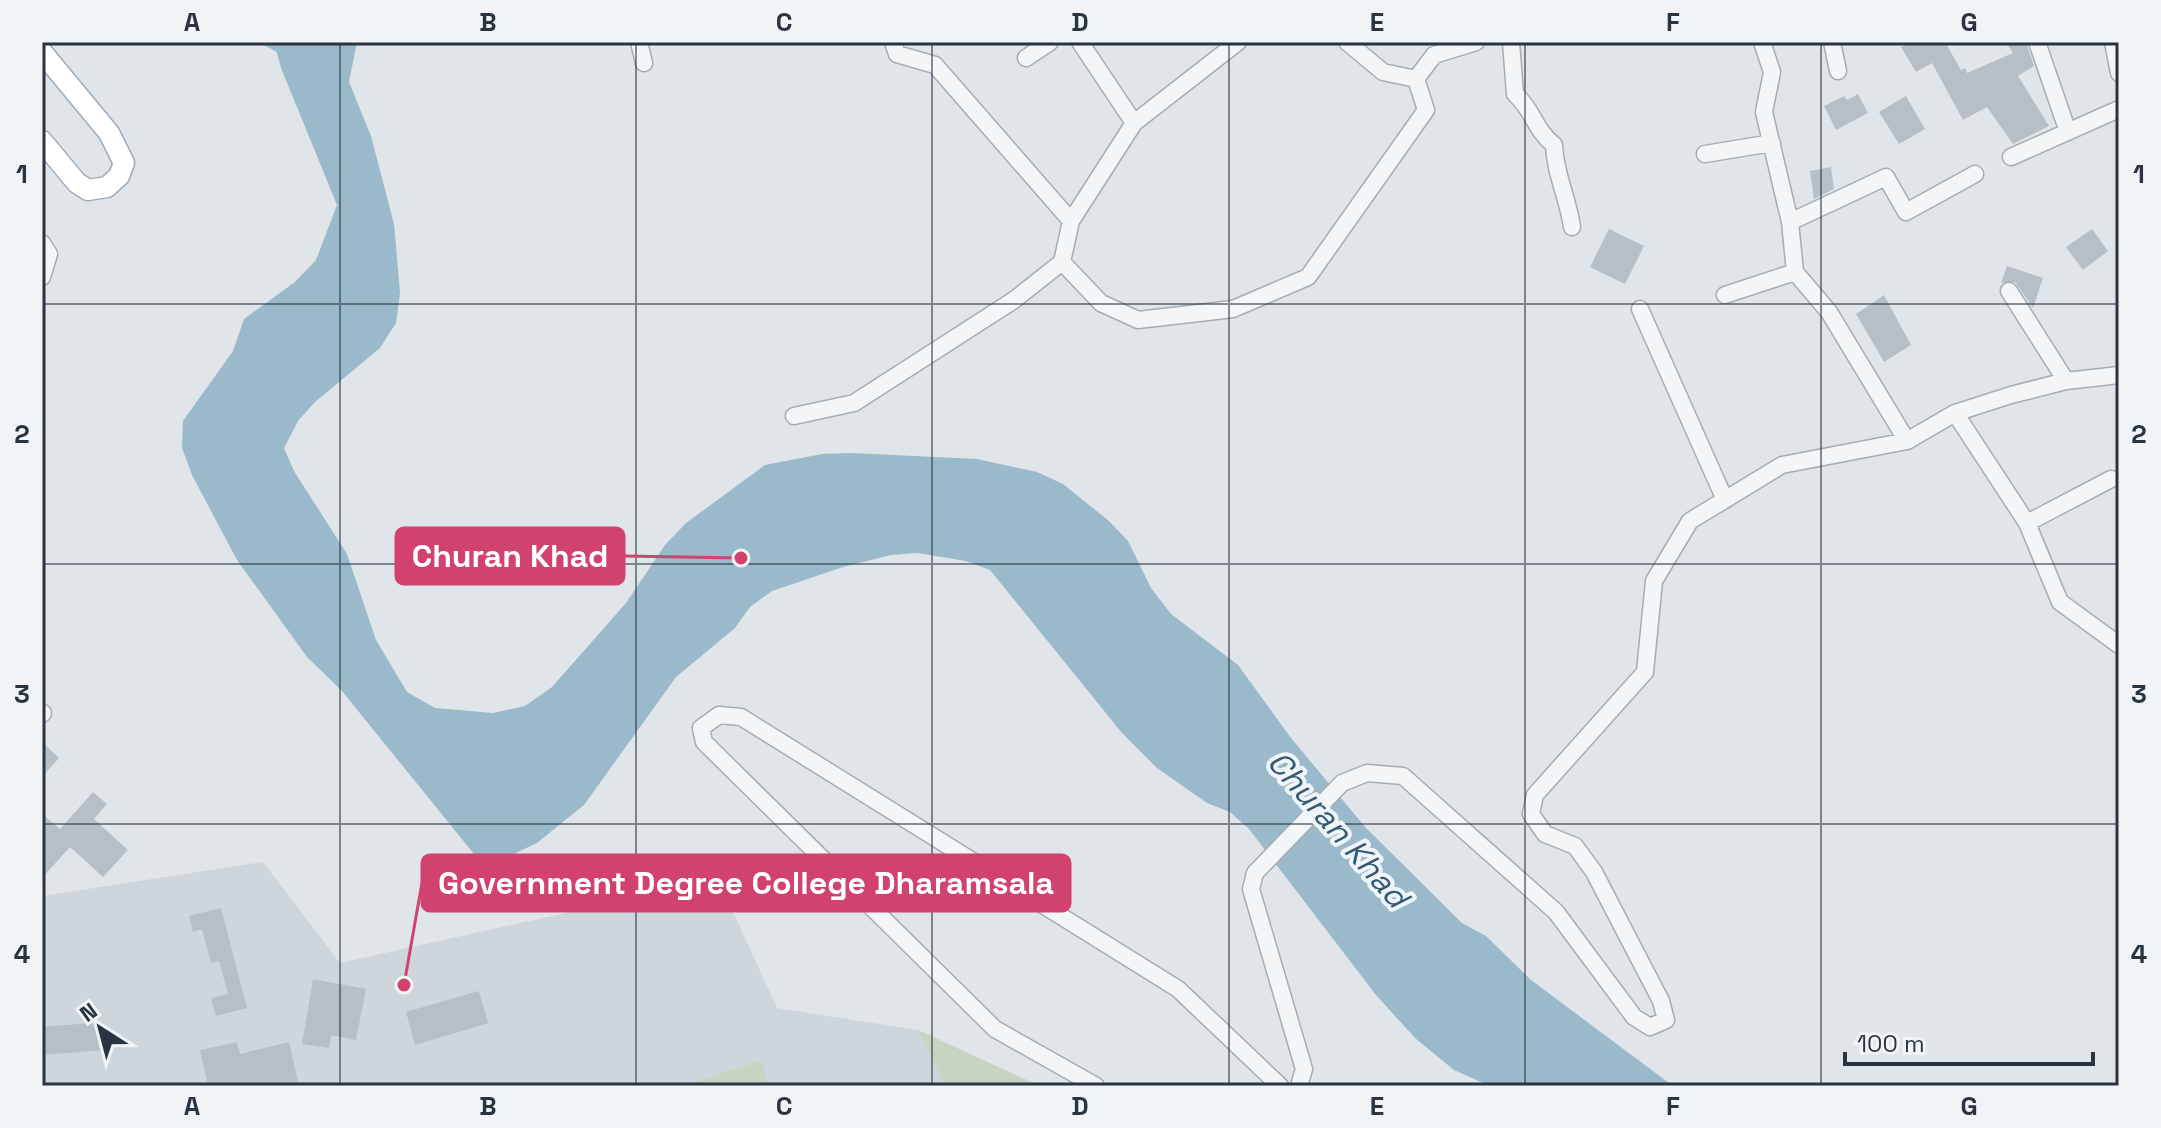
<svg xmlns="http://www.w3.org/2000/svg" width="2161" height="1128" viewBox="0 0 2161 1128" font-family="'Space Grotesk',sans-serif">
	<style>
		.built { fill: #ced5db }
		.green { fill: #c8d3c1 }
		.water { fill: #9ab9ca }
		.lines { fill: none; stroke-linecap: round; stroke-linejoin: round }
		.stream { stroke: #9ab9ca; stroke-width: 5 }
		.building { fill: #b7bfc6 }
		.minor-casing { stroke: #a5adb3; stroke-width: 19 }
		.major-casing { stroke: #9fabb5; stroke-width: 23 }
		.minor { stroke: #f3f5f7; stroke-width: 16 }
		.major { stroke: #fff; stroke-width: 20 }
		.grid { fill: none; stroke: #283541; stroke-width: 2; stroke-opacity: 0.55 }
		.labels { text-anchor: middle; stroke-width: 8; stroke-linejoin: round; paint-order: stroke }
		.water-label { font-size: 32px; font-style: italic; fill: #315b76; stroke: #f0f4f7 }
		.leader { fill: none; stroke: #d2426e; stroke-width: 3 }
		.callout-dot { fill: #d2426e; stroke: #f0f4f7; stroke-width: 3 }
		.callout { fill: #d2426e; stroke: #d2426e; stroke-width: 3 }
		.callout-label { font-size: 32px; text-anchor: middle; font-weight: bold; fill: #fff }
		.neatline { fill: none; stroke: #283541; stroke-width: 3 }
		.grid-label { font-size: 26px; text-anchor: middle; font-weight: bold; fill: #283541 }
	</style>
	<rect width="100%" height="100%" fill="#e0e5e9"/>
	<path class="built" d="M263 862 340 963 718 879 777 1008 918 1030 945 1086H42V896Z"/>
	<path class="green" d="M918 1030 1040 1086H945Z
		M761 1061 769 1086H681Z"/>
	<path class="water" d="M274 42H357L349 82 371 136 394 224 400 293 396 323 380 348 315 402 298 421 284 448 294 471 347 554 376 640 407 692 435 708 493 713 525 706 552 687 626 603 665 545 686 523 765 465 822 454 851 453 977 459 1037 472 1063 484 1109 521 1128 541 1151 588 1171 614 1238 665 1291 738 1366 828 1462 923 1486 936 1531 980 1673 1086H1490L1454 1070 1415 1038 1376 995 1249 829 1230 812 1207 803 1157 768 1122 733 990 570 966 561 917 553 891 555 843 567 772 591 750 607 735 628 676 677 584 805 537 843 494 863 474 854 342 691 307 657 237 560 192 475 182 448 183 421 233 351 244 319 295 282 316 260 337 205 281 68Z"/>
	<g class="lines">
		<path class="stream" d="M264 42 280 51"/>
	</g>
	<path class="building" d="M1909 42H1945L1961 70 1965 68 1967 73 2013 53 2006 42H2026L2034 66 2018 76 2049 126 2013 144 1987 107 1963 120 1932 63 1916 72 1901 47Z
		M1858 94 1868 113 1836 130 1824 106 1844 96 1847 100Z
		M1906 96 1925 129 1899 144 1879 112Z
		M1831 167 1834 189 1814 199 1810 171Z
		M1609 229 1644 246 1625 284 1590 267Z
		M2092 229 2108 251 2083 270 2066 247Z
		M2007 266 2043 278 2033 308 2015 282 2001 283Z
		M1884 295 1911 345 1884 362 1856 314Z
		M42 742 59 758 42 777Z
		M93 792 107 804 94 819 128 850 103 877 70 847 42 878V814L60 829Z
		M221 908 247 1008 216 1016 211 998 228 994 219 961 211 963 202 929 193 932 189 916Z
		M313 979 366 989 356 1040 331 1035 329 1048 302 1044Z
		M479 991 488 1023 415 1045 406 1012Z
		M103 1022 105 1050 42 1055V1027Z
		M237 1042 240 1054 289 1042 299 1086H208L200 1050Z"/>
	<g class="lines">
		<g class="minor-casing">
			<path id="minor" d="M639 42 644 63
				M893 42 897 54 935 65 1071 221 1134 123 1238 42
				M1080 42 1134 123
				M1347 42 1383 72 1416 79 1434 55 1476 42
				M1511 42 1515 94C1534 111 1534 129 1554 145 1555 174 1568 198 1572 227
				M1762 42 1772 72 1764 112 1790 222 1795 272 1829 312 1907 441
				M1832 42 1838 71
				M2037 42 2068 132
				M2113 42 2119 73
				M1026 58 1050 42
				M1705 154 1772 143
				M2011 157 2119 109
				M1790 222 1886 177 1906 212 1975 174
				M42 243 49 254 42 277
				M1062 262 1101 303 1138 320 1233 309 1308 277 1426 110 1416 79
				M2009 291 2066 381
				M1725 295 1795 272
				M1640 309 1725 500
				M1955 413 2027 523 2060 602 2119 645
				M794 416 854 403 1014 300 1062 262 1071 221
				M2027 523 2111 479
				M42 714 43 713
				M1096 1086 995 1029 704 742 701 728 719 715 741 717 1178 989 1280 1086
				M1299 1086 1304 1069 1251 889 1255 873 1342 783 1367 773 1403 776 1556 912 1634 1017 1650 1027 1666 1020 1661 1001 1594 872 1575 846 1545 834 1531 814 1535 795 1645 672 1654 581 1690 521 1782 465 1907 441 1955 413 2011 395 2066 381 2119 375"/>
		</g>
		<g class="major-casing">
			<path id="major" d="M42 52 109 133 124 163 119 176 107 187 88 190 77 183 42 141"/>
		</g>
		<use href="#minor" class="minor"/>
		<use href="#major" class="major"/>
	</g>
	<path class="grid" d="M340 42V1086M636 42V1086M932 42V1086M1229 42V1086M1525 42V1086M1821 42V1086M42 304H2119M42 564H2119M42 824H2119"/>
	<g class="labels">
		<g class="water-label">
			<text transform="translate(1338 829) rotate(49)" y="11">Churan Khad</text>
		</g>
	</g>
	<path class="leader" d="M741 558L624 556M404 985L422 883"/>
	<g class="callout-dot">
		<circle cx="741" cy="558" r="8"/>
		<circle cx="404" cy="985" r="8"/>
	</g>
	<g class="callout">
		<rect x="396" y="528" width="228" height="56" rx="8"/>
		<rect x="422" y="855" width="648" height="56" rx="8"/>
	</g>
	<g class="callout-label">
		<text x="510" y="567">Churan Khad</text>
		<text x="746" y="894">Government Degree College Dharamsala</text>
	</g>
	<rect width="2161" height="1128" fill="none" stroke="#f0f4f7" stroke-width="88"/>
	<g transform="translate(100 1028) rotate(324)" stroke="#f0f4f7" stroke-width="6" paint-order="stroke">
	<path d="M0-6L14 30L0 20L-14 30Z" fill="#283541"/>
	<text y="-12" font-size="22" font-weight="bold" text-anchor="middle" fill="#283541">N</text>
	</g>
	<path d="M1845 1052v12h248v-12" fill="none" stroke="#283541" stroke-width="4"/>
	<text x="1857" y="1052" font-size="24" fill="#283541" stroke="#f0f4f7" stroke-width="6" paint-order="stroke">100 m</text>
	<rect x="44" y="44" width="2073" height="1040" class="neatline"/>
	<g class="grid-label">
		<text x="192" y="31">A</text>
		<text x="488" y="31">B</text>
		<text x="784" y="31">C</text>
		<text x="1080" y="31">D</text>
		<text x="1377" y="31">E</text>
		<text x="1673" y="31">F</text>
		<text x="1969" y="31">G</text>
		<text x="22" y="183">1</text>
		<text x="2139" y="183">1</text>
		<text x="22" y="443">2</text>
		<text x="2139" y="443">2</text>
		<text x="22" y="703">3</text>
		<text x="2139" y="703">3</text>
		<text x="22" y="963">4</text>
		<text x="2139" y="963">4</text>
		<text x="192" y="1115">A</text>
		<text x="488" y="1115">B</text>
		<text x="784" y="1115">C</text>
		<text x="1080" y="1115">D</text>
		<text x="1377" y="1115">E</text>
		<text x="1673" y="1115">F</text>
		<text x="1969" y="1115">G</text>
	</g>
</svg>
